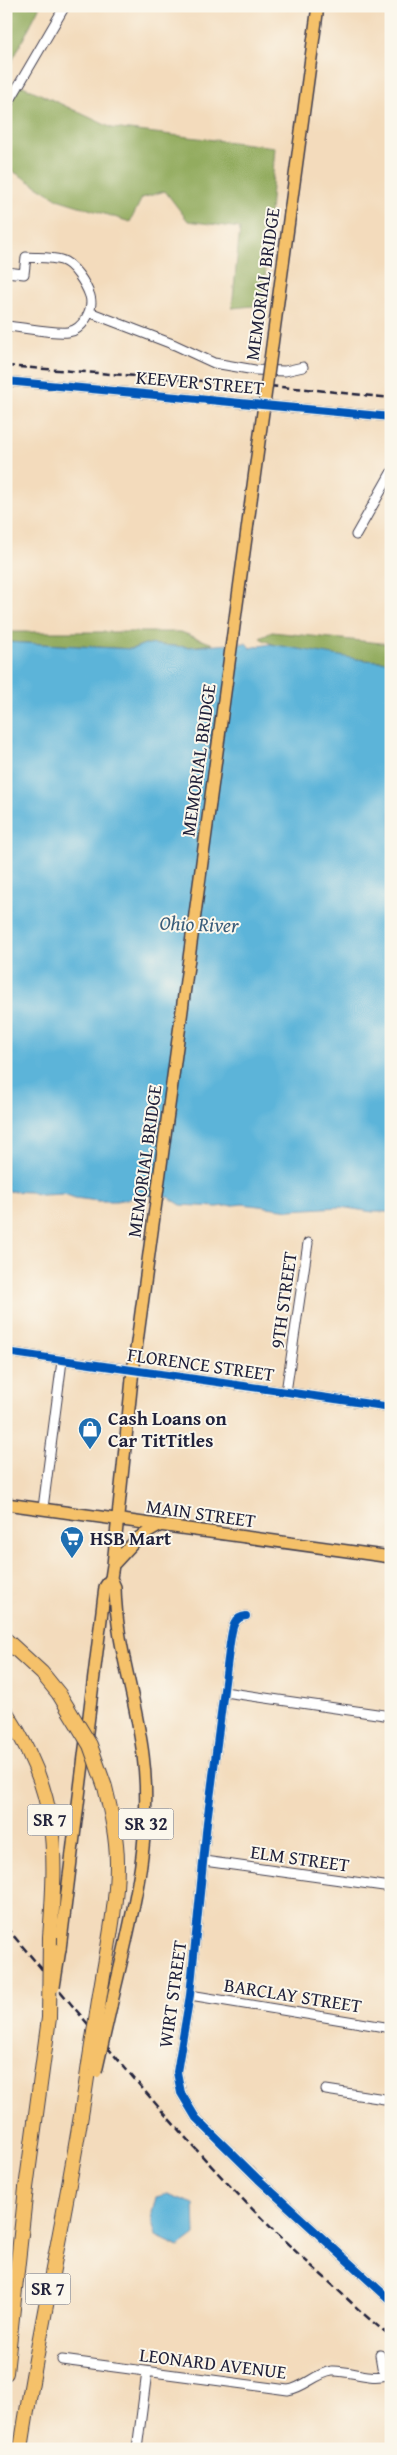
<svg xmlns="http://www.w3.org/2000/svg" width="397" height="2455" viewBox="0 0 397 2455" font-family="'Gentium Book Plus',serif">
	<style>
		.forest { fill: #93ac5e; stroke: #5a674c }
		.water { fill: #5cb4d9; stroke: #3f6b8a }
		.lines { fill: none; stroke-linecap: round; stroke-linejoin: round }
		.minor-casing { stroke: #413e4e; stroke-width: 11 }
		.major-casing { stroke: #413e4e; stroke-width: 14 }
		.highway-casing { stroke: #413e4e; stroke-width: 16 }
		.minor { stroke: #fff; stroke-width: 9 }
		.major { stroke: #f5c16b; stroke-width: 11 }
		.highway { stroke: #f5c16b; stroke-width: 14 }
		.rail { stroke: #22223b; stroke-width: 2.5; stroke-dasharray: 8 4; stroke-linecap: butt }
		.major-bridge-casing { stroke: #413e4e; stroke-width: 14; stroke-linecap: butt }
		.highway-bridge-casing { stroke: #413e4e; stroke-width: 16; stroke-linecap: butt }
		.major-bridge { stroke: #f5c16b; stroke-width: 11 }
		.highway-bridge { stroke: #f5c16b; stroke-width: 14 }
		.cycleway-casing { stroke: #fbf7ec; stroke-width: 11 }
		.cycleway { stroke: #0057b8; stroke-width: 8 }
		.labels { text-anchor: middle; stroke-width: 4; stroke-linejoin: round; paint-order: stroke }
		.shield { fill: #fbf7ec; stroke: #636270; stroke-width: 1 }
		.shield-label { font-size: 18px; font-weight: bold; fill: #22223b }
		.street-label { font-size: 19px; fill: #22223b; stroke: #fbf7ec }
		.poi-label { font-size: 19px; font-weight: bold; fill: #22223b; stroke: #fbf7ec; text-anchor: start }
		.water-label { font-size: 20px; font-style: italic; fill: #395c7a; stroke: #fbf7ec }
	</style>
	<rect width="100%" height="100%" fill="#fbf7ec"/>
	<filter id="ink" filterUnits="userSpaceOnUse"><feTurbulence type="fractalNoise" baseFrequency=".02" numOctaves="2"/><feDisplacementMap in="SourceGraphic" scale="10" xChannelSelector="R" yChannelSelector="G"/><feConvolveMatrix kernelMatrix="1 2 1 2 8 2 1 2 1" color-interpolation-filters="sRGB"/></filter>
	<filter id="wash" filterUnits="userSpaceOnUse"><feTurbulence type="fractalNoise" baseFrequency=".0096" numOctaves="4" result="noise"/><feDisplacementMap in="SourceGraphic" scale="20" xChannelSelector="R" yChannelSelector="G"/><feGaussianBlur stdDeviation="1.12" result="paint"/><feColorMatrix in="noise" values="0 0 0 0 0 0 0 0 0 0 0 0 0 0 0 0 0 1.4 0 .05"/><feComposite in="paint" operator="in"/></filter>
	<g filter="url(#wash)">
		<rect width="100%" height="100%" fill="#f3dbbc"/>
		<path class="forest" d="M6 6H40L6 73Z
			M6 78 112 128 275 147 263 305 232 308 240 228 188 221 165 191 142 198 130 222 60 200 6 167Z
			M6 632H181L213 644 188 647 145 644 132 649 6 642Z
			M272 632 391 644V662C360 660 285 654 260 638Z"/>
		<path class="water" d="M6 642 132 649 145 644 188 647 246 643 250 648 270 644 363 660 391 662V1212H373L340 1207 290 1210 243 1204 217 1207 181 1205 168 1197 148 1195 116 1201H98L75 1198 64 1194 41 1195 30 1192 6 1191Z
			M168 2194 194 2204 195 2235 179 2247 156 2236 152 2213 156 2197Z"/>
	</g>
	<g filter="url(#ink)">
		<g class="lines">
			<g class="minor-casing">
				<path id="minor" d="M6 107 65 6
					M6 272 24 274 26 257C37 258 51 257 61 260 73 263 86 284 90 296 94 309 83 330 68 332 54 334 22 327 6 326
					M89 312 175 345 214 363 255 370 285 371 303 367
					M6 381 391 417
					M356 535 391 473
					M6 1352 391 1407
					M286 1392 308 1243
					M43 1508 62 1361
					M246 1616C232 1617 232 1632 230 1643L207 1822 190 1995 177 2072 181 2093 196 2118 258 2179 388 2298
					M224 1692 391 1716
					M204 1861 391 1887
					M190 1995 391 2028
					M326 2090 391 2100
					M380 2355 382 2367 391 2380
					M62 2360 288 2390C304 2388 316 2373 332 2371 350 2370 368 2380 387 2375
					M137 2449 147 2372"/>
			</g>
			<g class="major-casing">
				<path id="major" d="M6 1504 391 1557
					M113 1565 138 1538 161 1525
					M60 1949 105 1587 111 1578 113 1565 132 1379
					M111 2006C130 1923 154 1841 143 1755 136 1698 116 1645 115 1587L111 1578"/>
			</g>
			<g class="highway-casing">
				<path id="highway" d="M6 1640 42 1673 59 1694
					M6 1712C58 1792 57 1846 50 1937
					M100 1994C107 1951 117 1907 117 1863 117 1837 111 1812 105 1787
					M6 2373 26 2188 49 2018
					M21 2449C40 2320 71 2193 89 2064"/>
			</g>
			<use href="#minor" class="minor"/>
			<use href="#major" class="major"/>
			<use href="#highway" class="highway"/>
			<path class="rail" d="M6 366 307 389 391 398
				M6 1927C109 2047 206 2173 325 2278 347 2298 367 2319 391 2336"/>
			<g class="major-bridge-casing">
				<path id="major-bridge" d="M132 1379 318 6
					M54 1987 60 1949
					M96 2072 111 2006"/>
			</g>
			<g class="highway-bridge-casing">
				<path id="highway-bridge" d="M59 1694 90 1745 105 1787
					M49 2018 50 1937
					M89 2064 100 1994"/>
			</g>
			<use href="#major-bridge" class="major-bridge"/>
			<use href="#highway-bridge" class="highway-bridge"/>
			<g class="cycleway-casing">
				<path id="cycleway" d="M6 381 391 417
					M6 1352 391 1407
					M246 1616C232 1617 232 1632 230 1643L207 1822 190 1995 177 2072 181 2093 196 2118 258 2179 388 2298"/>
			</g>
			<use href="#cycleway" class="cycleway"/>
		</g>
	</g>
	<defs>
		<g id="shop-pin" transform="scale(1.25)"><path d="M0 17L-7.5 6A9.5 9.5 0 1 1 7.5 6Z" fill="#1f6fb2" stroke="#fbf7ec"/><path d="M-5-2.5h2.3a2.7 3.5 0 0 1 5.4 0H5L5.5 6h-11ZM-1.5-2.5h3a1.5 2.3 0 0 0-3 0Z" fill="#fff"/></g>
		<g id="supermarket-pin" transform="scale(1.25)"><path d="M0 17L-7.5 6A9.5 9.5 0 1 1 7.5 6Z" fill="#1f6fb2" stroke="#fbf7ec"/><path d="M-6-5.5h2.5l.6 2H6L4.5 2H-2.5L-4.4-4H-6ZM-1.5 3.2a1.3 1.3 0 1 0 .1 0ZM3 3.2a1.3 1.3 0 1 0 .1 0Z" fill="#fff"/></g>
	</defs>
	<g fill-rule="evenodd">
		<use href="#shop-pin" x="90" y="1429"/>
		<use href="#supermarket-pin" x="72" y="1538"/>
	</g>
	<g class="labels">
		<g class="shield">
			<rect x="27.5" y="1804.5" width="45" height="31" rx="4"/>
			<rect x="118.5" y="1808.5" width="55" height="31" rx="4"/>
			<rect x="25.5" y="2273.5" width="45" height="31" rx="4"/>
		</g>
		<g class="shield-label">
			<text x="50" y="1826">SR 7</text>
			<text x="146" y="1830">SR 32</text>
			<text x="48" y="2295">SR 7</text>
		</g>
		<g class="street-label">
			<text transform="translate(262 284) rotate(-82)" y="7">MEMORIAL BRIDGE</text>
			<text transform="translate(200 382) rotate(5)" y="7">KEEVER STREET</text>
			<text transform="translate(198 760) rotate(-82)" y="7">MEMORIAL BRIDGE</text>
			<text transform="translate(144 1161) rotate(-82)" y="7">MEMORIAL BRIDGE</text>
			<text transform="translate(283 1300) rotate(-82)" y="7">9TH STREET</text>
			<text transform="translate(201 1364) rotate(8)" y="7">FLORENCE STREET</text>
			<text transform="translate(201 1513) rotate(8)" y="7">MAIN STREET</text>
			<text transform="translate(300 1858) rotate(8)" y="7">ELM STREET</text>
			<text transform="translate(172 1994) rotate(-82)" y="7">WIRT STREET</text>
			<text transform="translate(293 1995) rotate(9)" y="7">BARCLAY STREET</text>
			<text transform="translate(213 2363) rotate(7)" y="7">LEONARD AVENUE</text>
		</g>
		<g class="poi-label">
			<text x="108" y="1425">Cash Loans on<tspan x="108" dy="22">Car TitTitles</tspan></text>
			<text x="90" y="1545">HSB Mart</text>
		</g>
		<g class="water-label">
			<text transform="translate(199 924) rotate(2)" y="7">Ohio River</text>
		</g>
	</g>
	<rect width="397" height="2455" fill="none" stroke="#fbf7ec" stroke-width="25"/>
</svg>
